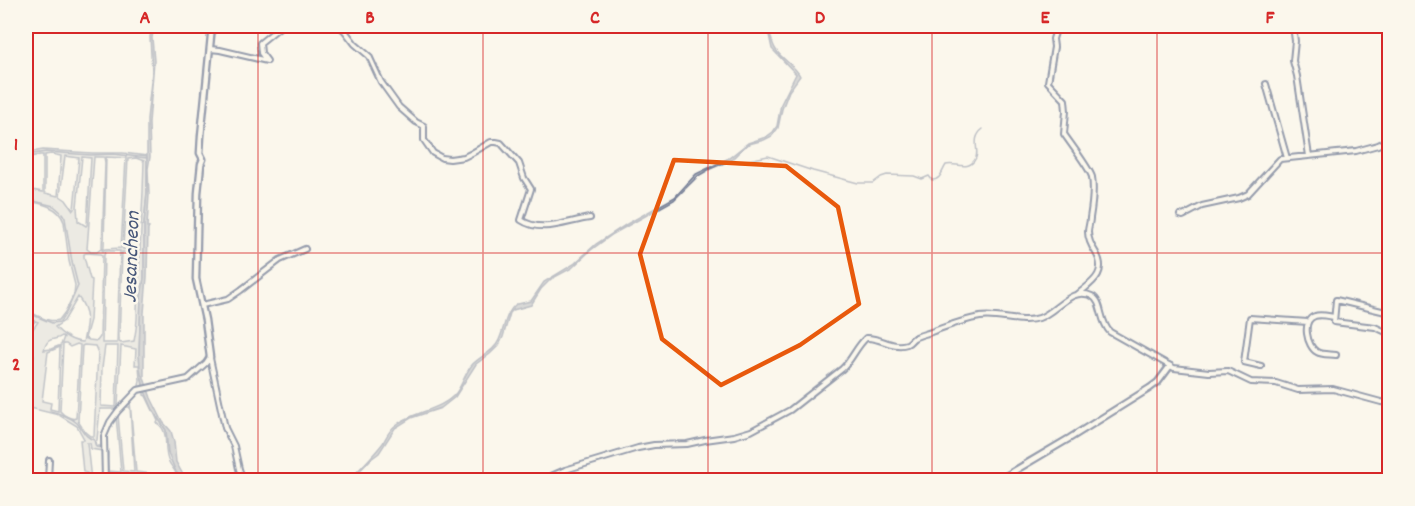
<svg xmlns="http://www.w3.org/2000/svg" width="1415" height="506" viewBox="0 0 1415 506" font-family="Dekko,sans-serif">
	<style>
		.green { fill: #dadad7; stroke: #7a849a; stroke-width: 1.5; fill-rule: evenodd }
		.water { fill: #afb3bb; stroke: #747e96; stroke-width: 1.5 }
		.lines { fill: none; stroke-linecap: round; stroke-linejoin: round }
		.stream { stroke: #747e96; stroke-width: 1.5 }
		.minor-casing { stroke: #1b2f5e; stroke-width: 8 }
		.tertiary-casing { stroke: #1b2f5e; stroke-width: 9 }
		.minor { stroke: #fbf7ec; stroke-width: 4 }
		.tertiary { stroke: #fbf7ec; stroke-width: 4.5 }
		.marked { fill: none; stroke: #e8590c; stroke-width: 4.5; stroke-linejoin: round }
		.grid { fill: none; stroke: #d62828; stroke-width: 1.5; stroke-opacity: 0.55 }
		.labels { text-anchor: middle; stroke-width: 5; stroke-linejoin: round; paint-order: stroke }
		.water-label { font-size: 21px; font-style: italic; fill: #47577a; stroke: #fbf7ec }
		.neatline { fill: none; stroke: #d62828; stroke-width: 2 }
		.grid-label { font-size: 20px; text-anchor: middle; font-weight: bold; fill: #d62828 }
	</style>
	<rect width="100%" height="100%" fill="#fbf7ec"/>
	<filter id="ink" filterUnits="userSpaceOnUse"><feTurbulence type="fractalNoise" baseFrequency=".0167" numOctaves="2"/><feDisplacementMap in="SourceGraphic" scale="12" xChannelSelector="R" yChannelSelector="G"/><feConvolveMatrix kernelMatrix="1 2 1 2 8 2 1 2 1" color-interpolation-filters="sRGB"/></filter>
	<g filter="url(#ink)">
		<path class="green" d="M43 150 92 153H123L147 156V192L144 224V278L141 297 139 355 143 387 134 392 105 432 103 475 102 451 91 449 90 443H87L91 480H87V473L83 472 80 440H84V439L77 426 59 415 26 407V375L27 371 26 368 28 369 31 368 34 355 30 354 27 348 26 349V337H27L38 322 35 321 26 334 34 320 31 319 26 326V322H27L30 318 26 316V311C37 314 47 323 59 320L65 312 74 294 75 285 69 261 64 222C59 206 40 203 26 201L28 158H26V153ZM51 154 61 156 58 196 45 193V155ZM40 155H43V192L27 189 30 157ZM65 156 79 158 74 209 73 210 66 200 60 196ZM82 157 91 158 87 225 86 226 78 221 77 207ZM94 157H104L105 163 102 248 97 252H91L87 249ZM106 157 126 158 121 248 105 249 103 251 102 250 104 247ZM136 158 144 161 143 192 140 250 138 251 123 249V247L128 159ZM106 251H120L117 343H102L104 255ZM122 252 140 254 137 310C138 321 136 330 134 341L121 343 119 342ZM86 253 100 254 102 256 100 337 97 341 89 340 85 338 90 320 92 280 90 279 84 257V254ZM78 297C90 312 87 323 83 342 73 342 62 335 55 327L64 321ZM62 336 64 337 61 345 51 349 44 350C48 335 54 342 62 336ZM63 344H66L70 347 77 344 80 345 76 418C71 420 63 415 60 411ZM84 345 95 346 98 353 94 436H90L85 432 78 421 82 346ZM105 346H118L116 407 101 406 102 368ZM121 346 136 349 135 365H139L140 380 139 386 121 405H118ZM60 347 58 411 50 409 51 403 42 401 48 352ZM100 409H114L116 411 104 431 101 446H96L95 442 97 440Z
			M140 389H145L154 412 166 430 168 453 178 474 173 477 108 473 107 471 108 453 105 449V438L111 421ZM140 390H144V395L146 396 158 421 157 423C170 431 163 447 168 460 170 465 174 469 176 473L172 476 136 472 130 401ZM125 407H130L134 472 123 471 118 415ZM116 416 121 472 108 471C108 450 102 434 116 416Z"/>
		<path class="water" d="M152 26H154L152 38 154 61 149 123 150 157 148 169 149 195 147 227 149 228 148 229 147 277 144 313V378L151 398 163 422 171 431 174 442 176 462 186 480H183L181 476 176 472 168 453 166 430 154 412 144 389 140 369 139 352 141 297 144 278V224L147 192V119L152 72 150 37Z
			M767 26H768C771 34 771 43 776 50 782 60 795 65 800 76L789 91 782 109 778 128 772 136 764 140 749 144 742 149 731 160 710 169 698 176 674 200 613 234 591 250 572 268 551 279 541 289 531 305 513 310 510 313 503 337 499 345 490 354 476 364 455 397 441 408 411 418 395 428 379 453 371 459 351 480H349C360 469 373 456 383 443 387 436 389 430 396 425 414 411 441 411 456 393 463 384 465 373 472 365 480 356 494 352 499 340 505 327 505 313 516 304H518L531 301 544 282 574 264 596 244 627 224 675 197 696 174 729 158 748 143 766 137 773 132 777 126 781 104 796 74 772 49Z"/>
		<g class="lines">
			<path class="stream" d="M26 155 46 152 91 155 113 154 147 158
				M731 160 740 162 768 156 813 171 858 183H873L881 177 887 175 914 176 922 179 929 176 932 180C941 180 942 171 946 165 955 162 966 171 974 161 982 152 969 140 983 129
				M26 199 54 206 62 213 65 218 72 262 78 286 67 311 60 322 52 323 26 312
				M50 411C59 413 70 417 77 423 83 429 84 437 94 440L96 447 102 448
				M106 450 108 473 173 477 178 474"/>
			<g class="minor-casing">
				<path id="minor" d="M339 26 345 31 355 44 369 56 381 82 399 107 416 122 424 126V140L433 153 442 158 450 159 464 157 472 153 491 142H496L501 143 519 163 524 178 531 189 521 220C542 234 567 221 590 218
					M1057 26 1053 39 1054 47 1048 82 1065 100 1066 111 1064 134C1070 143 1090 169 1092 177 1094 189 1092 206 1090 218 1090 223 1088 227 1088 232 1088 240 1092 247 1096 253 1108 274 1091 283 1078 294
					M1293 26 1295 41 1293 61 1297 76 1309 156
					M210 49 220 50 267 61 261 53 260 43 281 26
					M1266 84 1287 158
					M1180 215 1183 216 1202 206 1239 198 1248 194 1280 159 1356 151 1378 145 1390 139
					M202 305 228 299 241 290 280 260 305 249
					M1390 313 1336 300 1334 322 1375 327 1390 334
					M1334 317C1328 316 1320 314 1315 316 1301 320 1307 347 1317 352 1322 355 1330 354 1336 355
					M210 358 225 428 234 446 239 469 243 480
					M1261 366 1244 362 1250 318 1308 322
					M48 480 49 460
					M105 480 104 436 110 422 118 411 138 390 188 379 206 363 210 357
					M542 480 565 470 638 448 654 445 687 444 705 440 734 436 751 431 790 410 842 369C852 360 856 347 866 338 880 337 893 349 907 344 911 342 910 341 914 338 919 335 926 334 931 332 948 326 962 320 980 317 999 314 1020 324 1039 318 1057 312 1071 286 1092 296 1103 302 1099 321 1110 332L1174 368 1209 372 1228 371 1251 382 1276 383 1298 390 1333 389 1381 402 1390 403"/>
			</g>
			<g class="tertiary-casing">
				<path id="tertiary" d="M210 357 205 320 196 279 198 193 201 164 203 159 200 153 201 136 212 26
					M999 480 1070 438 1150 388 1158 382 1170 366"/>
			</g>
			<use href="#minor" class="minor"/>
			<use href="#tertiary" class="tertiary"/>
		</g>
	</g>
	<path d="M0 0H1415V506H0ZM674 160 786 166 838 207 859 304 800 345 721 385 662 339 640 254Z" fill="#fbf7ec" fill-opacity=".55" fill-rule="evenodd"/>
	<path class="marked" d="M674 160 786 166 838 207 859 304 800 345 721 385 662 339 640 254Z"/>
	<path class="grid" d="M258 26V480M483 26V480M708 26V480M932 26V480M1157 26V480M26 253H1390"/>
	<g class="labels">
		<g class="water-label">
			<text transform="translate(130 257) rotate(-88)" y="7">Jesancheon</text>
		</g>
	</g>
	<rect width="1415" height="506" fill="none" stroke="#fbf7ec" stroke-width="66"/>
	<rect x="33" y="33" width="1349" height="440" class="neatline"/>
	<g class="grid-label">
		<text x="145" y="23">A</text>
		<text x="370" y="23">B</text>
		<text x="595" y="23">C</text>
		<text x="820" y="23">D</text>
		<text x="1045" y="23">E</text>
		<text x="1270" y="23">F</text>
		<text x="16" y="150">1</text>
		<text x="16" y="370">2</text>
	</g>
</svg>
